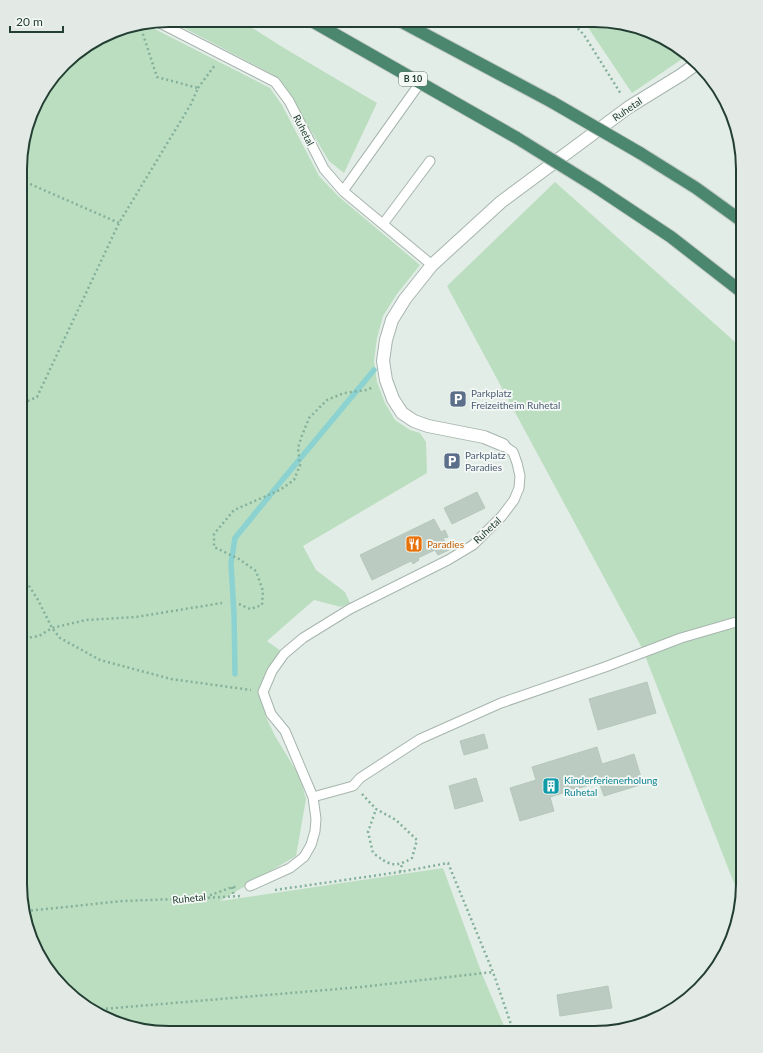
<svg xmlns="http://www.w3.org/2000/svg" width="763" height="1053" viewBox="0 0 763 1053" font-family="Lato,sans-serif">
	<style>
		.green { fill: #bcdec0 }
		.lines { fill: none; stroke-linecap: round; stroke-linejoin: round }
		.stream { stroke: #8bd2d1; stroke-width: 5.5 }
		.building { fill: #bbcbc2; stroke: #b5c7bd }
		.service-casing { stroke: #a6b5ad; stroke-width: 11 }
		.minor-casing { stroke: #a6b5ad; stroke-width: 14 }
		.trunk-casing { stroke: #c1c9c6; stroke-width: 14 }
		.path { stroke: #83b09b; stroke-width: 2.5; stroke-dasharray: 2 3; stroke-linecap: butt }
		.service { stroke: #fff; stroke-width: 9 }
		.minor { stroke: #fff; stroke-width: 12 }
		.trunk { stroke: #4b866f; stroke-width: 12 }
		.trunk-bridge-casing { stroke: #c1c9c6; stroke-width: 14; stroke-linecap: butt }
		.trunk-bridge { stroke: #4b866f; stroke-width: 12 }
		.labels { text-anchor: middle; stroke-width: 3.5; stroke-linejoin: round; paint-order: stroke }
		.shield { fill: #f4f9f6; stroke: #62766d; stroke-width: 1 }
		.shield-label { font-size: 9px; font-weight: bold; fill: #233e32 }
		.street-label { font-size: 10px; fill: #233e32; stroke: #f4f9f6 }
		.service-label { font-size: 10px; fill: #4e5e75; stroke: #f4f9f6; text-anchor: start }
		.food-label { font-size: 10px; fill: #c56008; stroke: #f4f9f6; text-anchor: start }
		.culture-label { font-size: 10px; fill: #0d838f; stroke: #f4f9f6; text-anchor: start }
		.rim { fill: none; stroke: #233e32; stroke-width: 2 }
	</style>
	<rect width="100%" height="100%" fill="#e3ede7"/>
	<path class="green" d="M169 20H240L284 48 377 103 344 173 329 161 279 78Z
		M582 21H614L651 31 685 51 688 55 632 93 587 26Z
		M145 24 270 88 282 105 319 176 338 196 420 265 397 294 383 316 377 338 374 361 377 382 385 403 395 420 410 430 420 433 426 442 427 473 303 546 316 570 345 592 350 603 341 607 314 600 267 641 281 651 267 669 260 687 266 717 275 736 300 777 306 799 296 856 220 901 443 868 482 974 507 1033 150 1032 86 1008 57 982 35 950 20 884 21 149 40 95 71 57 121 28Z
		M555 182 743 349V894L741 901 642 648 447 286Z"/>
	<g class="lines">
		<path class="stream" d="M235 674 234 614 231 563 235 538 284 478 374 370"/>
	</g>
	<path class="building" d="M477 492 485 508 452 524 444 508Z
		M434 519 441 532 445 530 448 537 443 538 449 550 438 555 435 550 418 558 419 560 413 564 411 561 372 580 360 555Z
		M647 682 656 713 598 730 589 699Z
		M484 734 488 748 464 755 460 741Z
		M597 747 602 764 634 754 643 784 604 796 599 782 550 797 554 811 520 821 510 788 536 780 532 767Z
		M476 778 483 801 455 809 449 786Z
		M608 986 612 1008 560 1016 557 995Z"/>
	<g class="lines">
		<g class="service-casing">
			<path id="service" d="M158 22 275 82 289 101 324 169 343 191 432 265
				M343 191 420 83
				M383 224 430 161
				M313 797 353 786 360 778 420 739 501 703 605 667 681 638 743 620
				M250 886 290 868 304 857 311 845 315 831 316 819 313 797 285 731 271 714 263 692 272 671 284 654 303 638 350 609 448 560 473 545 502 516 514 500 519 488 520 476 517 463 513 452 503 445"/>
		</g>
		<g class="minor-casing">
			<path id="minor" d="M503 445 484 437 428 426 414 421 402 413 393 399 386 380 383 361 386 340 392 320 405 299 432 265 501 202 629 107 681 75 696 64"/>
		</g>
		<g class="trunk-casing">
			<path id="trunk" d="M310 20 517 138
				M400 21 552 102
				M640 153 696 188 743 222
				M596 187 671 237 743 293"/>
		</g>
		<path class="path" d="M571 21 584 35 621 94
			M198 88 215 65
			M21 180 119 223
			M23 403 37 397 119 223 191 104 198 88 157 77 140 25
			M21 410 23 403 21 401
			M21 573 38 600 52 628 60 638 100 660 171 679 251 690
			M239 604 250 609 262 605 263 591 256 571 239 559 214 547V534L234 510 280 490 294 480 300 465 298 448 301 438 309 418 327 400 344 393 367 390 373 387
			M20 639 39 636 52 628 86 620 136 617 222 603
			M362 794 376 809 396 820 417 840 412 858C394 869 388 864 373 853L368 832 376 809
			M400 872 402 864
			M232 887 234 897
			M275 890 400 872 448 863 493 972 514 1033
			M203 898 241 896
			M26 911 123 901 203 898 232 887H238
			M91 1010 361 987 493 972"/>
		<use href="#service" class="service"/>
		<use href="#minor" class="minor"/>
		<use href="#trunk" class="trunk"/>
		<g class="trunk-bridge-casing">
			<path id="trunk-bridge" d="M552 102 640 153
				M517 138 596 187"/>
		</g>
		<use href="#trunk-bridge" class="trunk-bridge"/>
	</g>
	<defs>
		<g id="parking-square" transform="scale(0.9)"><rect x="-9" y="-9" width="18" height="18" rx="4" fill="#5c6f8a" stroke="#f4f9f6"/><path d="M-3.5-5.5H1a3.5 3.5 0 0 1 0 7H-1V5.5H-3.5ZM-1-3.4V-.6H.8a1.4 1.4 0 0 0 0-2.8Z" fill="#fff"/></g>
		<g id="restaurant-square" transform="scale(0.9)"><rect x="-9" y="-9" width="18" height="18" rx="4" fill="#e8710a" stroke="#f4f9f6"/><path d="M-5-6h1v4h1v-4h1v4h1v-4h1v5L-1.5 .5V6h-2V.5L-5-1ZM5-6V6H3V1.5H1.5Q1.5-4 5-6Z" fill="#fff"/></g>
		<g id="building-square" transform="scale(0.9)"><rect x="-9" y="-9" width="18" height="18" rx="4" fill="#0f9aa8" stroke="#f4f9f6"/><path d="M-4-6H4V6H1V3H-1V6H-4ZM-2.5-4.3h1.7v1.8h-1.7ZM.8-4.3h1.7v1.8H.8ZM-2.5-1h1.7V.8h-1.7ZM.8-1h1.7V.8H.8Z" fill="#fff"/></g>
	</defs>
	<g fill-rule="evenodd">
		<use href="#parking-square" x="458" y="399"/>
		<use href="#parking-square" x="452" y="461"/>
		<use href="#restaurant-square" x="414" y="544"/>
		<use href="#building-square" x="551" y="786"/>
	</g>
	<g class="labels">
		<rect class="shield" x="399" y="72" width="28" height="14" rx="3"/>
		<g class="shield-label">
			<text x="413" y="82">B 10</text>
		</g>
		<g class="street-label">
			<text transform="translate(627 109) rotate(-34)" y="4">Ruhetal</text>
			<text transform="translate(304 130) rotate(63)" y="4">Ruhetal</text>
			<text transform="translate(487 530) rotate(-43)" y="4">Ruhetal</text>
			<text transform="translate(189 898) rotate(-6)" y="4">Ruhetal</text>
		</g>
		<g class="service-label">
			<text x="471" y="397">Parkplatz<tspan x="471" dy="12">Freizeitheim Ruhetal</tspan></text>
			<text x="465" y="459">Parkplatz<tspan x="465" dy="12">Paradies</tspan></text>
		</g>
		<g class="food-label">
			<text x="427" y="548">Paradies</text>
		</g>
		<g class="culture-label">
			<text x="564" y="784">Kinderferienerholung<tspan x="564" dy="12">Ruhetal</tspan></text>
		</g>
	</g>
	<path d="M0 0H763V1053H0ZM169 27H594A142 142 0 0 1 736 169V884A142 142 0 0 1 594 1026H169A142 142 0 0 1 27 884V169A142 142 0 0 1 169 27Z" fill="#e3eae6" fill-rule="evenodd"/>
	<path class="rim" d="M169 27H594A142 142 0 0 1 736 169V884A142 142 0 0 1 594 1026H169A142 142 0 0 1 27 884V169A142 142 0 0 1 169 27Z"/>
	<path d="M10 26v6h53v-6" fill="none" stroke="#233e32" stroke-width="2"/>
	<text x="16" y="26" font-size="12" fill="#233e32" stroke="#f4f9f6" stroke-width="3" paint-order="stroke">20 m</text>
</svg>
